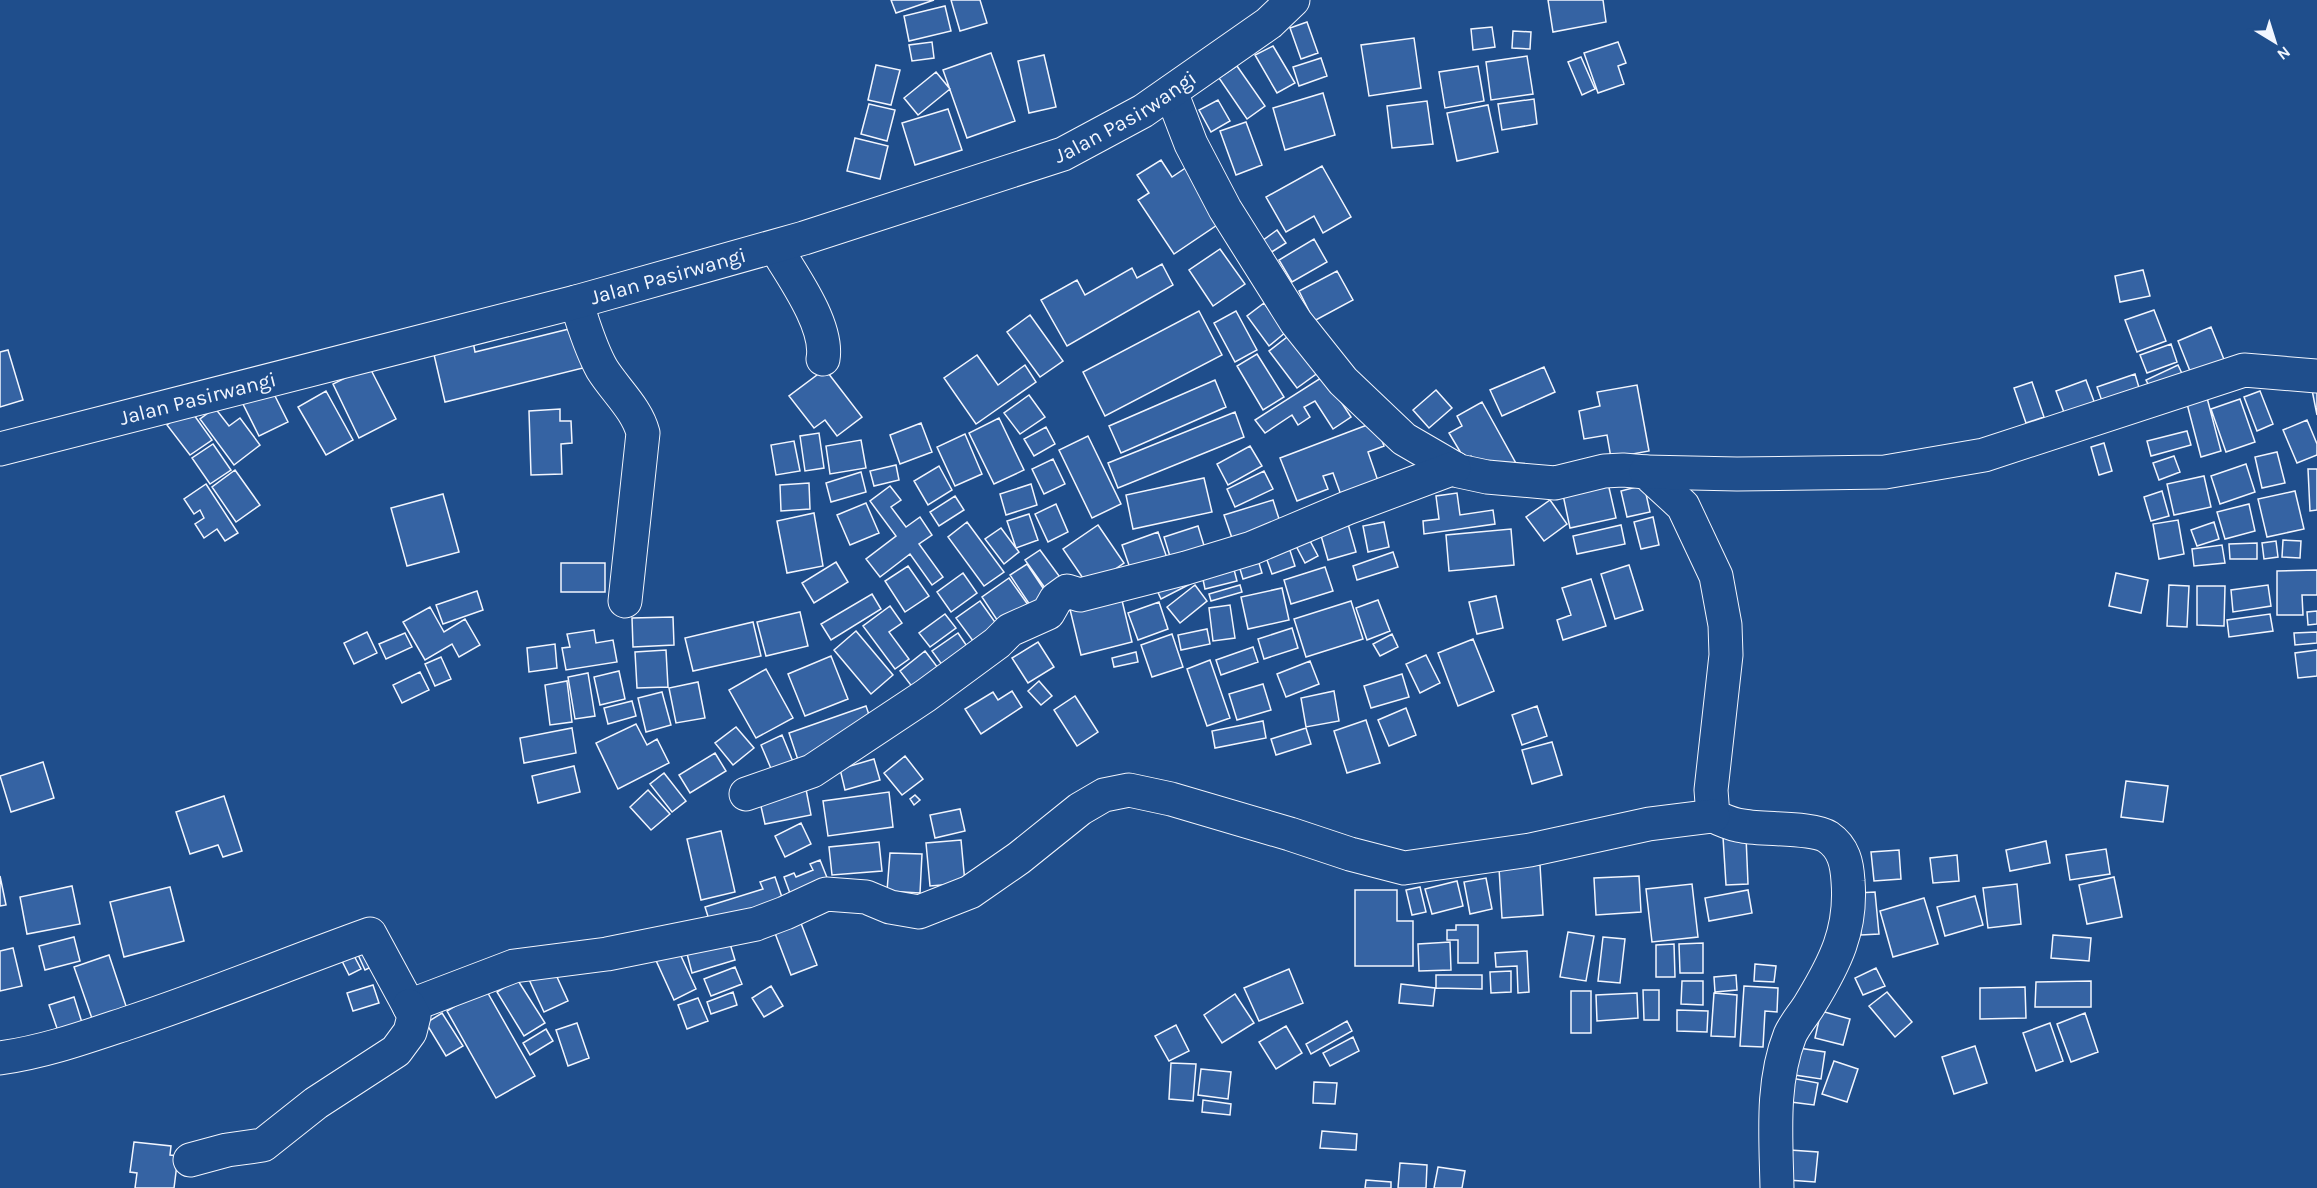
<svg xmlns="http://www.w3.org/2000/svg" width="2317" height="1188" viewBox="0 0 2317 1188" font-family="Karla,sans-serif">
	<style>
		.building { fill: #3563a3; stroke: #f2f6ff; stroke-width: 1.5 }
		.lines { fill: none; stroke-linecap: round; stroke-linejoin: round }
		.minor-casing { stroke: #f2f6ff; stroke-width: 35 }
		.minor { stroke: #1f4e8c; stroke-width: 33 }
		.labels { text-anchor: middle; stroke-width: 4.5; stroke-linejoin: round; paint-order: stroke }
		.street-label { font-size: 21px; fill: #f2f6ff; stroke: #1f4e8c }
	</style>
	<rect width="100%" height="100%" fill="#1f4e8c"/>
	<path class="building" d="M891 0H934L896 13Z
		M951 0H980L987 23 960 31Z
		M1548 0H1603L1606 22 1553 32Z
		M945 6 951 31 909 41 904 16Z
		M1307 22 1318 53 1301 59 1290 28Z
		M1492 27 1495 47 1473 50 1471 29Z
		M1513 31 1531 32 1530 49 1512 48Z
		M1414 38 1421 88 1369 96 1361 45Z
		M932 42 934 58 912 61 909 45Z
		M1618 42 1626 63 1618 66 1624 84 1598 93 1584 53Z
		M1273 46 1295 83 1277 93 1255 55Z
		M991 53 1015 121 967 138 943 70Z
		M1044 55 1056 107 1029 113 1018 61Z
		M1527 56 1533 94 1491 100 1486 62Z
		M1581 57 1595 89 1582 95 1568 62Z
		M1321 58 1327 76 1299 86 1293 67Z
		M876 65 900 70 891 105 868 100Z
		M1237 66 1265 106 1247 119 1219 78Z
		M1478 66 1484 101 1445 108 1439 72Z
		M936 72 950 89 918 115 904 98Z
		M1323 93 1335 135 1285 150 1273 108Z
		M1534 99 1537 124 1502 130 1498 104Z
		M1218 100 1230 121 1211 132 1199 110Z
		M1427 101 1433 144 1392 148 1387 106Z
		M869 104 895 110 887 141 861 134Z
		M1488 105 1498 152 1457 161 1447 113Z
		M948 109 962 150 915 165 902 123Z
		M1246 122 1262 165 1236 175 1220 131Z
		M855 138 888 146 880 179 847 171Z
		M1161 160 1172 177 1187 167 1223 221 1174 254 1138 200 1149 193 1137 175Z
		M1322 166 1351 217 1323 233 1314 216 1286 232 1266 197Z
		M1277 230 1286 243 1270 253 1262 241Z
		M1314 239 1327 262 1292 282 1279 260Z
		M1220 249 1245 284 1213 306 1189 270Z
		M1162 264 1173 285 1067 346 1041 300 1077 280 1085 295 1132 268 1137 278Z
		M2143 270 2150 296 2120 302 2115 276Z
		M1337 271 1353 300 1314 321 1299 291Z
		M1264 303 1286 332 1269 346 1247 316Z
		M2154 310 2166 341 2137 352 2125 320Z
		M1199 311 1222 355 1105 416 1083 372Z
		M1236 311 1257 350 1235 362 1214 323Z
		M1030 315 1063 361 1040 377 1007 332Z
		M2211 327 2227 367 2194 381 2178 341Z
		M573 328 583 368 445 402 432 346 472 336 475 352Z
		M1291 334 1319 372 1297 388 1269 351Z
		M2171 344 2177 362 2147 373 2140 355Z
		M8 350 23 400 0 407V352Z
		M1257 354 1284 397 1263 410 1237 366Z
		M977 355 998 385 1025 365 1036 382 976 424 944 378Z
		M2178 365 2185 380 2153 394 2146 380Z
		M369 366 396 419 359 438 333 384Z
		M1544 367 1555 392 1502 416 1490 390Z
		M825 369 862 417 837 436 825 420 814 428 789 396Z
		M2135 374 2140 391 2103 404 2097 387Z
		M1324 376 1351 417 1333 429 1315 401 1304 407 1310 417 1298 425 1292 415 1265 433 1255 420Z
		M1215 380 1226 407 1121 453 1109 426Z
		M2086 380 2095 404 2065 415 2056 391Z
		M2032 382 2044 417 2026 423 2014 388Z
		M1637 385 1649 451 1611 458 1607 435 1584 439 1579 411 1600 406 1597 392Z
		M271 388 288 422 259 436 242 402Z
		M2317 389V415L2312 390Z
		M1436 390 1452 408 1429 428 1413 410Z
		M326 391 353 440 326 455 298 407Z
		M2260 391 2273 424 2257 431 2244 397Z
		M2206 394 2221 451 2201 457 2186 400Z
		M1029 395 1045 417 1020 434 1004 413Z
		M2240 399 2255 442 2226 452 2211 409Z
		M1482 402 1518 467 1482 473 1471 456 1465 460 1449 433 1462 426 1457 416Z
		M189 408 212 440 190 455 167 425Z
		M215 408 229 426 240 418 260 445 234 465 200 419Z
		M560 409V421H571L572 443 561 444 562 474 531 475 529 411Z
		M1235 412 1244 437 1118 488 1108 463Z
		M999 418 1024 470 994 484 969 433Z
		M2307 420 2317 444V455L2297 463 2283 430Z
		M1375 422 1384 446 1368 452 1378 481 1341 495 1333 473 1323 476 1328 489 1297 501 1280 458Z
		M921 423 932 452 900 464 890 435Z
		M1046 427 1055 444 1034 456 1024 439Z
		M2187 431 2191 445 2151 456 2147 441Z
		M819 433 824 468 805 471 800 436Z
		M965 434 982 474 955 486 937 447Z
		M1088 436 1121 504 1092 518 1059 450Z
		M861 440 866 468 830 474 826 446Z
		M794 441 800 471 776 475 771 445Z
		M2104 443 2112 471 2099 475 2091 447Z
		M213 444 231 470 210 484 192 458Z
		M1250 446 1262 466 1228 485 1217 464Z
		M2277 452 2285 483 2262 488 2255 457Z
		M2174 456 2180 472 2159 480 2153 463Z
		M1053 459 1065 484 1044 494 1032 469Z
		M2246 464 2255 492 2220 504 2211 476Z
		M896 465 899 480 874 486 870 471Z
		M939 466 952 490 928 505 914 481Z
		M2308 469H2317V510L2310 511Z
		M235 470 260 505 236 522 212 487Z
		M1264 471 1273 489 1235 507 1227 489Z
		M861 472 866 492 831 502 826 483Z
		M2204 476 2211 507 2174 515 2167 484Z
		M1204 478 1212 512 1133 529 1126 495Z
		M1607 479 1616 518 1570 528 1562 490Z
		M809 483 810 509 781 511 780 485Z
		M206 484 238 533 225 541 217 529 204 538 195 524 204 518 200 510 194 514 184 499Z
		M1031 484 1037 505 1006 515 1000 494Z
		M1644 485 1650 512 1627 517 1621 491Z
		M890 486 901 500 891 507 906 527 920 517 932 535 919 544 943 577 932 585 910 554 880 577 866 559 896 536 870 501Z
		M2162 491 2169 516 2151 521 2144 497Z
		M2295 491 2304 529 2267 537 2258 499Z
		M1457 493 1460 515 1493 510 1495 524 1424 534 1423 521 1439 519 1436 496Z
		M443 494 459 552 407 566 391 508Z
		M955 496 964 510 939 526 930 512Z
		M1273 500 1280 522 1232 538 1224 515Z
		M1550 500 1567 524 1544 541 1526 517Z
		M866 503 879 533 850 545 837 515Z
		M1056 504 1068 532 1048 542 1035 514Z
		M2249 504 2255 531 2225 539 2217 512Z
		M814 513 823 566 787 573 777 521Z
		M1029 514 1038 540 1016 548 1007 521Z
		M1653 517 1659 545 1641 549 1634 522Z
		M2178 520 2184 554 2159 559 2153 524Z
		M967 522 1004 572 984 586 948 537Z
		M1384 522 1389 547 1368 552 1363 526Z
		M2214 522 2219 539 2197 546 2191 530Z
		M1348 524 1356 552 1328 560 1320 532Z
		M1098 525 1124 563 1089 587 1063 549Z
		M1621 525 1625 544 1577 554 1573 536Z
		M1198 526 1206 552 1172 563 1164 537Z
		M1001 528 1019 552 1004 564 985 539Z
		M1511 529 1514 565 1449 571 1446 535Z
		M1158 532 1167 558 1131 571 1122 545Z
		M1308 537 1318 556 1305 563 1295 544Z
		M1286 538 1295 566 1272 574 1262 546Z
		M2283 540 2301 541 2300 558 2282 557Z
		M2276 541 2278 557 2264 559 2262 543Z
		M2257 543V559H2230L2229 544Z
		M2222 545 2225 563 2194 566 2192 549Z
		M1040 550 1065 584 1050 595 1025 560Z
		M1393 552 1398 567 1357 580 1353 566Z
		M1256 553 1262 573 1243 579 1237 559Z
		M836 562 848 582 814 603 802 583Z
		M1232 562 1237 581 1205 589 1201 570Z
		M561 563H605V592H561Z
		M1027 564 1049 597 1032 608 1010 575Z
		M1629 565 1643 610 1615 619 1601 574Z
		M908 566 929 596 905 612 885 581Z
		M1325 567 1333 591 1291 604 1284 580Z
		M2317 570V595H2302L2303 615H2277V571Z
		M963 573 977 593 951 612 937 592Z
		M2116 573 2148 580 2141 613 2109 606Z
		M1009 578 1031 609 1003 629 982 597Z
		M1591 579 1606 626 1563 640 1557 620 1571 615 1562 588Z
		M1198 580 1161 599 1156 588Z
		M1195 585 1207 601 1180 623 1167 607Z
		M1240 585 1242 592 1211 601 1209 594Z
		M2169 585 2189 586 2187 627 2167 626Z
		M2268 585 2271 606 2233 612 2231 590Z
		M2197 586H2225L2224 626 2197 625Z
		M1119 588 1132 642 1081 655 1068 601Z
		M1282 588 1289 620 1248 629 1241 597Z
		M477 591 483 610 443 624 436 605Z
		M872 594 881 609 831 640 821 624Z
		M1496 596 1503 628 1477 634 1469 602Z
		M1378 600 1390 631 1367 640 1356 608Z
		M980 601 1002 632 979 649 956 618Z
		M1351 601 1363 639 1306 657 1294 619Z
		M1159 602 1168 629 1138 640 1128 613Z
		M1230 605 1235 638 1213 641 1209 608Z
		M890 606 902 623 889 632 909 659 895 669 863 626Z
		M430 607 444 632 465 619 480 645 459 657 452 644 425 660 403 622Z
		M2317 611V624L2308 625 2307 612Z
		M800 612 808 646 766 656 757 622Z
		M945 614 956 628 930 647 919 633Z
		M2270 614 2273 631 2229 637 2227 620Z
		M673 617 674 645 633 647 632 618Z
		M753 622 761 656 693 671 685 638Z
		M1292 628 1298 648 1264 659 1258 639Z
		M1207 629 1210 644 1181 650 1178 635Z
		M594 630 596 643 613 640 617 662 566 670 562 648 570 647 567 634Z
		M856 631 893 675 871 694 834 650Z
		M367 632 377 653 354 664 344 643Z
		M2317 632V643L2295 645 2294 633Z
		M405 633 412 647 386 659 379 644Z
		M958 633 973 655 948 673 932 651Z
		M1172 634 1183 667 1152 677 1141 645Z
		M1392 634 1398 647 1380 656 1373 644Z
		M1473 639 1494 691 1458 706 1438 653Z
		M1038 642 1054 667 1028 683 1012 658Z
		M555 644 557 668 529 672 527 648Z
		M1253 647 1258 662 1221 675 1216 660Z
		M666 650 668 687 637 688 635 652Z
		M2317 650V676L2298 678 2295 653Z
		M925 651 945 677 920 697 900 671Z
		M1136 652 1138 662 1114 667 1112 658Z
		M1426 655 1440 683 1420 693 1406 664Z
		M831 656 848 699 805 716 788 674Z
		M441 657 451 679 435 686 425 664Z
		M1210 660 1230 718 1207 726 1187 669Z
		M1310 661 1319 684 1286 697 1277 674Z
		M766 669 793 718 756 738 729 690Z
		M619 671 625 699 600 705 594 677Z
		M420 672 429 690 402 703 393 685Z
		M588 673 595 716 575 719 568 677Z
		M1402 674 1409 697 1371 708 1364 686Z
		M567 681 572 722 550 725 545 685Z
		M1039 681 1052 696 1041 705 1028 691Z
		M698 682 705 718 676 723 669 688Z
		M1263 684 1271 710 1237 720 1229 694Z
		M1012 691 1022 707 981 734 965 709 993 692 998 700Z
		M1334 691 1339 721 1306 727 1301 698Z
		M662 692 671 725 646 732 638 698Z
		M1075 696 1098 732 1077 746 1054 710Z
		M632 701 636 716 608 724 604 708Z
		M866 706 878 741 801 769 789 733Z
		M1537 706 1547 736 1522 745 1512 715Z
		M1406 708 1416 735 1389 746 1378 720Z
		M1366 720 1380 763 1347 773 1334 731Z
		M1263 721 1266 738 1215 748 1212 731Z
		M636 724 647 745 657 739 669 763 618 789 596 743Z
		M736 727 754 748 733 765 715 743Z
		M572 728 576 753 524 763 520 738Z
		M1306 728 1311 744 1276 755 1271 739Z
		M782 735 796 769 775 778 761 745Z
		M1552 742 1562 775 1532 784 1522 750Z
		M715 753 726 771 690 793 679 775Z
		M905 756 923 779 902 795 884 773Z
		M874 759 880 780 845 790 840 769Z
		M43 762 54 798 11 812 0 776Z
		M574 766 580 792 538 803 532 776Z
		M664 773 686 801 672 812 650 784Z
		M2126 781 2168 786 2163 822 2121 817Z
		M805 784 811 815 765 824 758 793Z
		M648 790 670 814 651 830 630 807Z
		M889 792 893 827 828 836 823 801Z
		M915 795 920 800 914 805 910 799Z
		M224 796 242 851 223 857 218 845 190 854 176 812Z
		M960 809 965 831 935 838 930 815Z
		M801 823 811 844 785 857 775 836Z
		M721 831 735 892 701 900 687 839Z
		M1746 836 1748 884 1726 885 1723 837Z
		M961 840 965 883 930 886 926 843Z
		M2046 841 2050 863 2010 871 2006 850Z
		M879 842 882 871 832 875 829 847Z
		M2106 849 2110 874 2070 880 2066 855Z
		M1899 850 1901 879 1874 881 1871 852Z
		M890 853 922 854 920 893 887 891Z
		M1957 855 1959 881 1933 883 1930 858Z
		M820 860 828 880 791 896 784 877 794 873 796 877 813 870 810 864Z
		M1540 865 1543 915 1502 918 1499 868Z
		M0 876 6 905 0 906Z
		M1639 876 1641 912 1596 915 1594 878Z
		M775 877 785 906 712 929 705 907 763 889 760 882Z
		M2114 877 2122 917 2087 924 2079 885Z
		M1486 878 1492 909 1470 914 1464 882Z
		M1457 881 1463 906 1432 914 1425 889Z
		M1692 884 1698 937 1652 942 1646 889Z
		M2017 884 2021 924 1988 928 1983 888Z
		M72 886 80 924 27 934 20 897Z
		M170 887 184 941 124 957 110 902Z
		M1420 887 1426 912 1412 915 1406 890Z
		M1355 890H1397V921H1413V966H1355Z
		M1748 890 1752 913 1709 921 1705 898Z
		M1875 892 1879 934 1861 935 1857 893Z
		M1975 896 1983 925 1945 936 1937 907Z
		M1924 898 1938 944 1893 957 1880 911Z
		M799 918 817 965 791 975 773 928Z
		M1456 925H1478V963H1458V940H1447V930H1456Z
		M1568 932 1594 936 1586 981 1560 977Z
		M727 934 735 960 692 973 685 946Z
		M2053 935 2091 938 2089 961 2051 958Z
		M74 937 80 961 45 970 39 946Z
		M1603 937 1625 939 1620 983 1598 981Z
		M1450 942 1451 970 1419 971 1418 944Z
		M1703 943V973H1680L1679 944Z
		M1674 944 1675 977H1656V945Z
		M676 945 696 989 674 1000 654 956Z
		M354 946 377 964 365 970Z
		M13 948 22 986 0 991V951Z
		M351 950 361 969 349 975 340 957Z
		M1527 951 1529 992 1518 993 1517 966 1496 967 1495 953Z
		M109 955 129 1015 95 1027 74 967Z
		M551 964 568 1001 544 1012 527 975Z
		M1755 964 1776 966 1774 982 1754 981Z
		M735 967 742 984 711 996 704 979Z
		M1876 968 1885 986 1863 995 1855 978Z
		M1289 969 1303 1003 1259 1021 1244 988Z
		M1511 971V992L1491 993 1490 972Z
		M1436 975H1482V989L1436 988Z
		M1736 975 1737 990 1715 992 1714 977Z
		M517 979 545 1023 524 1036 497 992Z
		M1682 981H1703V1005L1681 1004Z
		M2091 981V1007H2035L2036 982Z
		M1401 984 1435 988 1433 1006 1399 1003Z
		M373 985 379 1003 353 1011 347 993Z
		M771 986 783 1006 764 1017 752 998Z
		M1744 986 1778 988 1777 1012 1765 1011 1763 1047 1740 1046Z
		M2025 987 2026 1018 1980 1019V988Z
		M485 988 535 1076 496 1098 447 1011Z
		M1643 990H1659V1020H1644Z
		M1571 991H1591V1033H1571Z
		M733 992 737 1005 711 1014 707 1002Z
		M1887 992 1912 1022 1895 1037 1869 1006Z
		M1637 993 1638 1018 1597 1021 1596 995Z
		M1714 993 1737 995 1735 1037 1711 1036Z
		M1235 994 1254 1023 1222 1043 1204 1015Z
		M74 997 84 1029 60 1037 49 1005Z
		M698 998 708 1021 687 1029 678 1005Z
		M1677 1010 1708 1011 1707 1032 1677 1031Z
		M1821 1011 1850 1019 1843 1045 1815 1038Z
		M442 1013 463 1046 446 1056 426 1023Z
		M2085 1013 2098 1052 2071 1062 2057 1024Z
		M1347 1021 1352 1031 1311 1054 1306 1044Z
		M577 1023 589 1058 568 1066 556 1030Z
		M2050 1023 2063 1061 2036 1071 2023 1033Z
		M1176 1025 1189 1051 1169 1061 1155 1036Z
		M1286 1026 1302 1053 1276 1069 1259 1042Z
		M546 1029 553 1041 530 1055 523 1043Z
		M1353 1037 1359 1051 1330 1066 1323 1053Z
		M1975 1046 1987 1083 1954 1094 1942 1057Z
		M1792 1047 1825 1052 1821 1079 1788 1074Z
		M1834 1061 1858 1069 1847 1102 1822 1094Z
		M1171 1063 1196 1064 1193 1101 1169 1099Z
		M1201 1069 1231 1072 1228 1099 1198 1095Z
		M1786 1077 1818 1083 1814 1105 1783 1101Z
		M1314 1082 1337 1083 1335 1104 1313 1103Z
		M1203 1100 1231 1104 1230 1115 1202 1112Z
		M1322 1131 1357 1134 1356 1150 1320 1148Z
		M134 1142 171 1146 170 1155 178 1156 174 1188H135L137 1173 130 1172Z
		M1790 1150 1818 1152 1815 1182 1788 1180Z
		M1400 1163 1427 1165 1426 1188H1398Z
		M1438 1167 1465 1171 1462 1188H1434Z
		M1366 1180 1391 1182V1188H1365Z"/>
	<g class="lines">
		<g class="minor-casing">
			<g id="minor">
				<path d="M1171 92 1191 144 1225 209 1296 322 1343 381 1404 439 1459 471 1487 477 1555 483 1604 471 1623 470 1646 472 1683 506 1716 576 1725 625 1726 655 1711 790 1713 816C1723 820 1732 825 1743 826 1763 830 1813 827 1828 837 1844 848 1847 864 1848 881 1852 930 1835 963 1810 1004 1804 1014 1795 1024 1790 1035 1771 1083 1776 1137 1777 1188"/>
				<path d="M775 247C792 275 829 326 823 359"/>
				<path d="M576 302C584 325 590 348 602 369 615 390 637 409 643 433L625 601"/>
				<path id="s1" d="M0 449 576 302 804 238 1063 154 1143 111 1269 23 1293 0"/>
				<path d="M1646 472 1737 474 1885 472 1984 455 2244 370 2317 376"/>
				<path d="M746 794 812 771 925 696 997 643 1010 630 1048 613 1056 599 1067 591 1080 595 1186 568 1252 548 1347 508 1454 468"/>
				<path d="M0 1058C44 1052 86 1037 128 1023 210 996 289 963 370 934L409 1006 514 966 607 954 756 924 785 913 826 894 866 897 890 907 919 912 970 892 1019 858 1080 809 1104 795 1129 790 1171 799 1290 834 1350 854 1404 868 1530 850 1649 824 1713 816"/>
				<path d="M190 1160 227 1150 263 1145 316 1103 396 1051 410 1032 414 1016 409 1006"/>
			</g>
		</g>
		<use href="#minor" class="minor"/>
	</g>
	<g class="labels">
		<g class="street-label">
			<text dy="7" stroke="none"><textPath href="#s1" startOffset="1176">Jalan Pasirwangi</textPath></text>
			<text dy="7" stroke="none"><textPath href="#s1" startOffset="690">Jalan Pasirwangi</textPath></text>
			<text dy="7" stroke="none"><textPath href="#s1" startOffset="204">Jalan Pasirwangi</textPath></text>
		</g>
	</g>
	<g transform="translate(2275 42) rotate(142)" stroke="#1f4e8c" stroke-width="4.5" paint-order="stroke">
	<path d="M0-4.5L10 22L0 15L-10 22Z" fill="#f2f6ff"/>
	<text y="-9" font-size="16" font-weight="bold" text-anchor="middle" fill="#f2f6ff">N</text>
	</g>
</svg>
